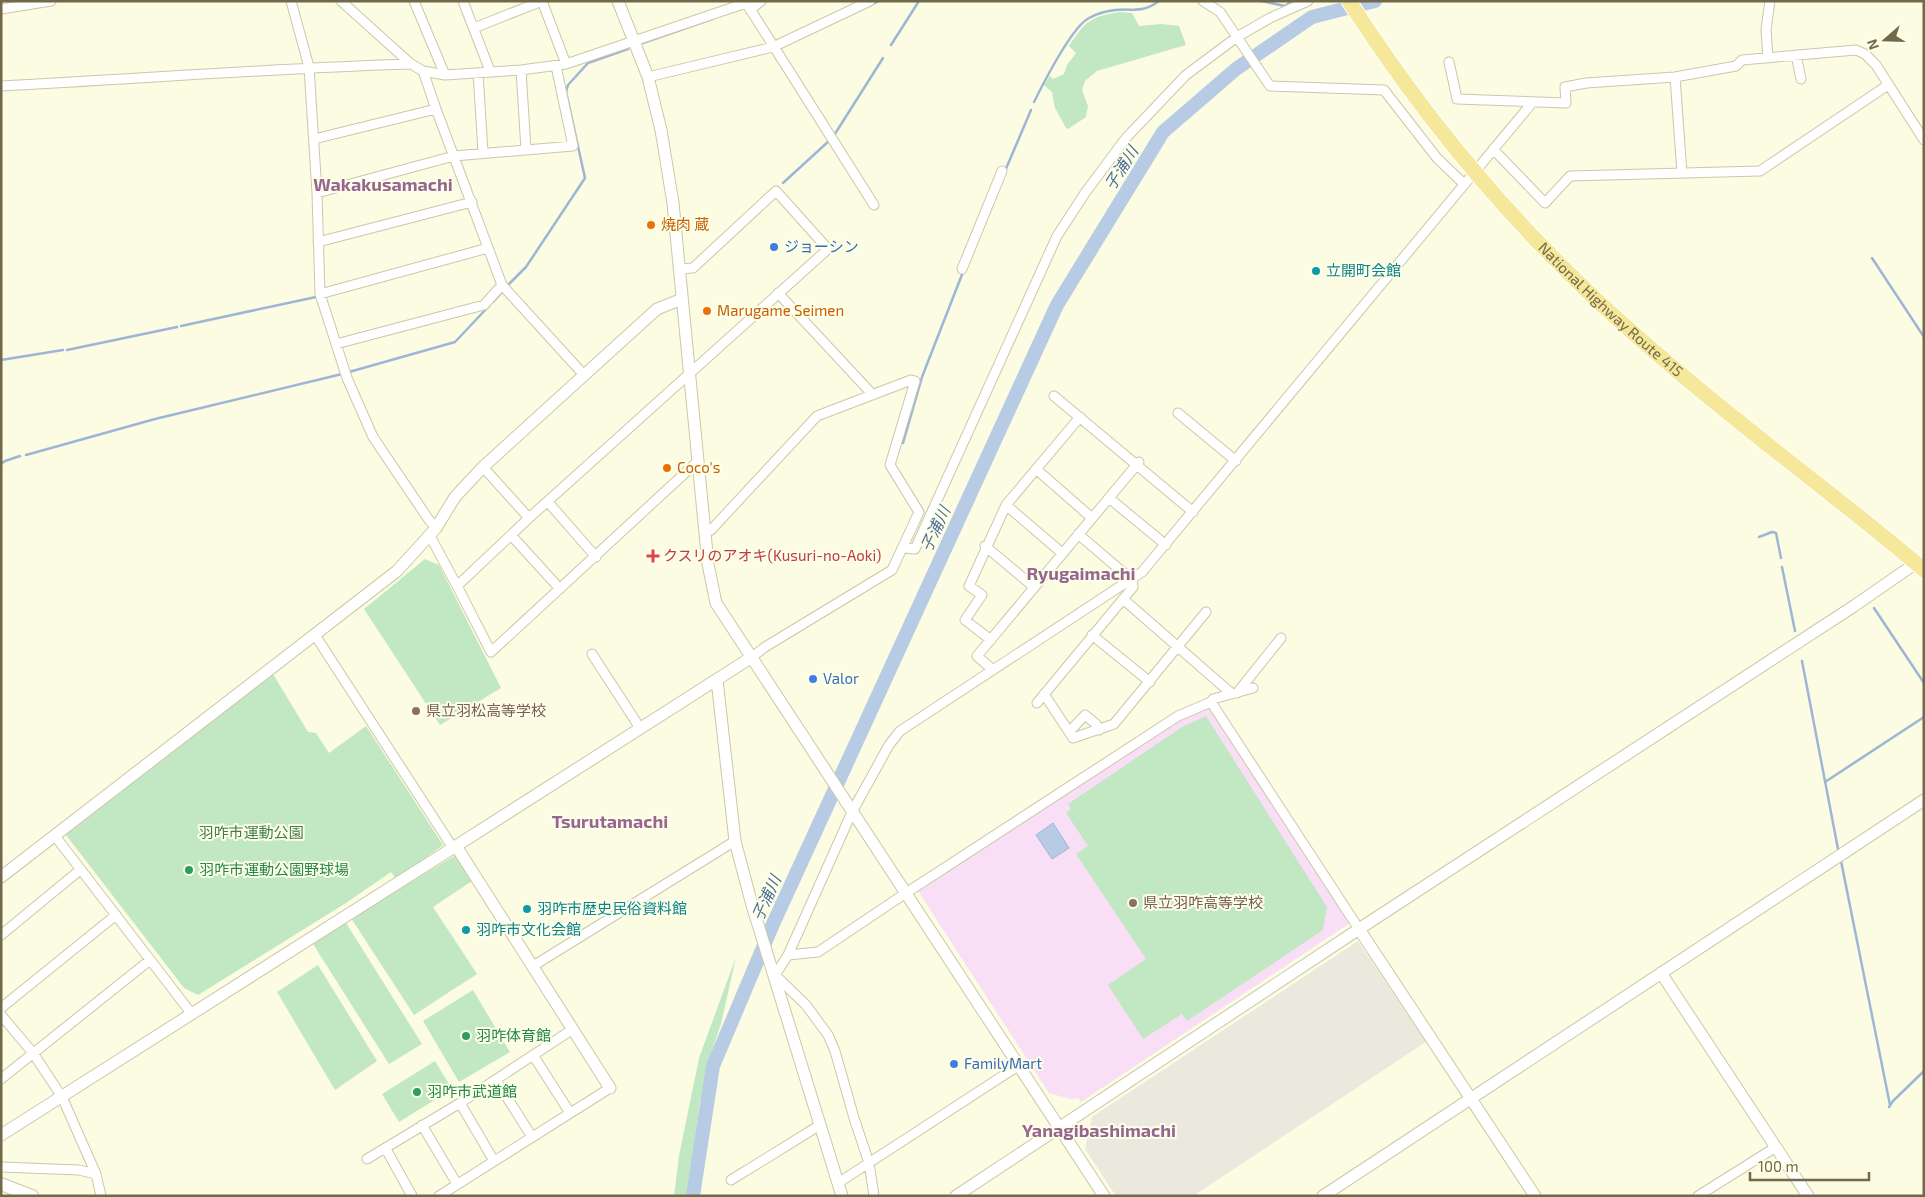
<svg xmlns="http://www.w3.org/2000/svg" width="1925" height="1197" viewBox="0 0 1925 1197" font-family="'Exo 2','Noto Sans JP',sans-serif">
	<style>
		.industrial { fill: #ebe9dd }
		.education { fill: #f8dff6 }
		.green { fill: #c1e8c2 }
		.water { fill: #b7cbe4; stroke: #9eb6d6 }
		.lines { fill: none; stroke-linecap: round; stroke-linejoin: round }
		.stream { stroke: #9eb6d6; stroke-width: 2.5 }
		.river { stroke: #b7cbe4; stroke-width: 14 }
		.minor-casing { stroke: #ccc7a9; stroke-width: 11 }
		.tertiary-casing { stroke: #ccc7a9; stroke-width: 13 }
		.secondary-casing { stroke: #ccc7a4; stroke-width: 14 }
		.trunk-casing { stroke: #fff; stroke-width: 17 }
		.minor { stroke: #fff; stroke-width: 9 }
		.tertiary { stroke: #fff; stroke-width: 11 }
		.secondary { stroke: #fff; stroke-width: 12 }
		.trunk { stroke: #f5e89b; stroke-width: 15 }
		.food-dot { fill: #e8710a; stroke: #feffe8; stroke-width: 2 }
		.shop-dot { fill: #3f7fe0; stroke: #feffe8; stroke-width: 2 }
		.culture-dot { fill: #0f9aa8; stroke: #feffe8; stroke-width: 2 }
		.health-dot { fill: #e0444e; stroke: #feffe8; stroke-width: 2 }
		.education-dot { fill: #8d6e63; stroke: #feffe8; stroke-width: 2 }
		.leisure-dot { fill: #2e9e5b; stroke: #feffe8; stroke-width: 2 }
		.labels { text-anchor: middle; stroke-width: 4; stroke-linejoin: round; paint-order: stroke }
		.food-label { font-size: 15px; fill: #c56008; stroke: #feffe8; text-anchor: start }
		.shop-label { font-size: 15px; fill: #366cbe; stroke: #feffe8; text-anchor: start }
		.culture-label { font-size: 15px; fill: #0d838f; stroke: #feffe8; text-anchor: start }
		.street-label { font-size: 15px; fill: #726949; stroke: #feffe8 }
		.health-label { font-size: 15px; fill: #be3a42; stroke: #feffe8; text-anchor: start }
		.education-label { font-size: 15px; fill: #785e54; stroke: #feffe8; text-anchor: start }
		.park-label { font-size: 15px; fill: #447e4b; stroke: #feffe8 }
		.leisure-label { font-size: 15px; fill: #27864d; stroke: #feffe8; text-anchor: start }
		.water-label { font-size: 16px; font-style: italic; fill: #4d6d9a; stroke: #feffe8 }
		.quarter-label { font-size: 18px; font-weight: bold; fill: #966592; stroke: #feffe8 }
	</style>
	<rect width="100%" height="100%" fill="#fbfce2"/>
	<path class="industrial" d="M1358 941 1426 1042 1193 1196H1116L1085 1149 1092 1117Z"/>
	<path class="education" d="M1210 706 1348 915 1346 918 1350 923 1081 1102 1078 1098 1070 1099 1049 1093 918 891 1180 718Z"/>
	<path class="green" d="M1119 12 1132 13 1139 26 1161 24 1179 26 1186 45 1097 71 1085 81 1082 90 1088 106 1086 117 1068 129 1066 128 1055 108 1052 92 1044 85 1050 76 1053 79 1064 74 1067 65 1076 53 1069 46C1085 22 1089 17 1119 12Z
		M425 559 439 565 501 688 440 725 364 609Z
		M273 674 308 732 316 733 329 753 366 726 443 845 396 879 391 872 346 903 198 995 184 988 66 835Z
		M1206 716 1327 907 1323 930 1187 1021 1182 1014 1143 1039 1108 985 1146 959 1076 854 1088 846 1066 813 1071 809 1068 804 1182 727Z
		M456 855 472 881 433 907 477 974 414 1015 351 918Z
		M346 923 422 1044 389 1064 313 944Z
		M736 957 721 1024 707 1065C710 1075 706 1093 700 1101L689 1196H674L679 1156 699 1058Z
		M318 965 377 1061 335 1090 277 992Z
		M473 990 510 1052 459 1082 423 1021Z
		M435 1061 452 1089 399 1122 382 1094Z"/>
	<path class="water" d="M1053 823 1069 848 1052 859 1036 835Z"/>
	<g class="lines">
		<path class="stream" d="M1261 1 1285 6 1292 1
			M871 5 879 1
			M643 43 712 19
			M891 45 919 1
			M1034 102C1043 84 1072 27 1089 18 1096 14 1107 11 1115 10 1135 8 1141 14 1159 1
			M833 137 883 58
			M1005 171 1031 110
			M783 183 830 140
			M1872 258 1924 337
			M509 284 526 267 585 178 566 92 568 85 588 63 628 49
			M493 302 502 292
			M181 326 316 297
			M67 350 177 327
			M1 360 63 350
			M349 372 455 342 489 306
			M903 443 922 377 963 272
			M26 455 155 419 342 374
			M1 464 5 461 20 456
			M1759 537 1772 532 1776 533 1781 558
			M1782 567 1795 631
			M1874 608 1924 683
			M1802 661 1838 849
			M1825 782 1924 717
			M1841 861 1890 1105
			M1889 1107 1893 1101 1924 1071"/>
		<path class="river" d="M693 1196 713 1066 773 924 1057 305 1163 132 1236 69 1312 17 1375 1"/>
		<g class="minor-casing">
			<path id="minor" d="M291 1 309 67 317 193 320 294 347 378 373 437 429 520 436 528
				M341 1 411 64 423 71 436 109 502 285 584 375
				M414 1 445 75
				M463 1 490 71
				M745 1 874 205
				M1203 1 1220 12 1270 86 1384 90 1437 158 1464 184
				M1 9 51 1
				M750 10 761 1
				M474 28 542 1 566 64
				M1796 55 1801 79
				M1768 58 1766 29 1770 1
				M1449 62 1457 99 1566 103 1565 87 1586 83 1675 77 1736 66 1742 60 1856 50 1865 54 1876 65 1924 140
				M521 70 526 150
				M423 71 445 75 521 70 566 64 746 3
				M478 73 483 152
				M648 77 773 47 870 1
				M1675 77 1682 173
				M1 86C138 79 274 68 411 64
				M314 139 436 109
				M1493 149 1545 203 1570 176 1760 171 1888 85
				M317 193 454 156 573 146 556 66
				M318 242 472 202
				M962 269 1002 171
				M778 293 873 395
				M320 294 488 248
				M336 344 484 305 502 285
				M1054 396 1193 512
				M1178 413 1236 461
				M483 467 529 518
				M1036 469 1092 518
				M1109 498 1166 545
				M548 502 596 557
				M1006 505 1062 553
				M705 533 711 530 817 416 911 380 915 381 890 465 919 512 892 570 765 647 752 657
				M511 535 560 589
				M430 536 457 586 491 652 697 462
				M985 546 1034 587
				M903 548 915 549 1057 236 1085 193 1126 138 1186 75 1237 37 1270 18 1308 1
				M457 586 529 518 828 249 776 191 693 268 679 269
				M1123 599 1232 694
				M315 635 453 848
				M1092 635 1150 682
				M991 640 965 620 982 595 969 586 1006 505 1080 417
				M592 654 640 728
				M993 670 977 656 1139 462
				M1237 693 1281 638
				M1044 694 1073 738 1114 724 1206 612
				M1211 702 1213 699 1253 688
				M1037 703 1133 587 1132 580 1078 534
				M1069 732 1085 715 1096 724 1099 730
				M55 836 191 1013
				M1 935 80 870
				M788 955 818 952 906 893 1178 716 1211 702 1359 929
				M533 966 735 841
				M1 1008 116 915
				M1 1015 33 1053 62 1097 96 1174
				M533 1055 570 1113
				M1 1079 150 960
				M496 1080 532 1137
				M460 1103 494 1161
				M422 1125 457 1184
				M386 1149 412 1196
				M367 1159 460 1103 573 1029
				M1 1167 79 1170 96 1174 101 1196
				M731 1180 820 1125
				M838 1183 1018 1066
				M439 1196 610 1088
				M874 1196 869 1163 854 1118 835 1051 828 1035 806 1005 775 975 788 955 852 812 889 745 900 731 1142 572 1532 103
				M1698 1196 1776 1147"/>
		</g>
		<g class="tertiary-casing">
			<path id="tertiary" d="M618 1 648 77 661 130 673 203 708 564 716 603 1104 1196
				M717 680 735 841 752 905 842 1196
				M456 846 752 657
				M1 877 397 571 436 528 455 497 483 467 657 309 682 299
				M1359 929 1535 1196
				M1661 973 1808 1196
				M1 1135 456 846 610 1088
				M956 1196 1359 929 1854 606 1916 563
				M1323 1196 1924 800"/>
		</g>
		<g class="secondary-casing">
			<path id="secondary" d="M1 1184 32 1196"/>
		</g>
		<g class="trunk-casing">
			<g id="trunk">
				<path id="s1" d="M1349 1C1420 112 1505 215 1602 305 1650 349 1700 391 1752 432 1809 478 1868 522 1924 570"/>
			</g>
		</g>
		<use href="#minor" class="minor"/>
		<use href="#tertiary" class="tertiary"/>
		<use href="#secondary" class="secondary"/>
		<use href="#trunk" class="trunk"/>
	</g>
	<g class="food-dot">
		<circle cx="651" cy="225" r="5"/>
		<circle cx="707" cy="311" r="5"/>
		<circle cx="667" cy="468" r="5"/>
	</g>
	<g class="shop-dot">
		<circle cx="774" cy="247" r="5"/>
		<circle cx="813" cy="679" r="5"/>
		<circle cx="954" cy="1064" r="5"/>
	</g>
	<g class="culture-dot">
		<circle cx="1316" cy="271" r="5"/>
		<circle cx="527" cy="909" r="5"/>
		<circle cx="466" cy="930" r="5"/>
	</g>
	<path class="health-dot" d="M650.5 548.5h5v5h5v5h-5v5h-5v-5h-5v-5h5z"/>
	<g class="education-dot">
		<circle cx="416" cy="711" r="5"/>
		<circle cx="1133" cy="903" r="5"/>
	</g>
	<g class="leisure-dot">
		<circle cx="189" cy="870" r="5"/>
		<circle cx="466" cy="1036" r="5"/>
		<circle cx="417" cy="1092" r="5"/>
	</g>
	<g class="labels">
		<g class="food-label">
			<text x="661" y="230">焼肉 蔵</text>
			<text x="717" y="316">Marugame Seimen</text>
			<text x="677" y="473">Coco's</text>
		</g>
		<g class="shop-label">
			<text x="784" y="252">ジョーシン</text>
			<text x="823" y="684">Valor</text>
			<text x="964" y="1069">FamilyMart</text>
		</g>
		<g class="culture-label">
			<text x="1326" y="276">立開町会館</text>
			<text x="537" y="914">羽咋市歴史民俗資料館</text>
			<text x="476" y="935">羽咋市文化会館</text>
		</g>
		<g class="street-label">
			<text dy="5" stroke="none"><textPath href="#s1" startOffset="406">National Highway Route 415</textPath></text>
		</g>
		<g class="health-label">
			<text x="663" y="561">クスリのアオキ(Kusuri-no-Aoki)</text>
		</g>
		<g class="education-label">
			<text x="426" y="716">県立羽松高等学校</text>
			<text x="1143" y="908">県立羽咋高等学校</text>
		</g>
		<g class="park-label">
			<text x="251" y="838">羽咋市運動公園</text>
		</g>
		<g class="leisure-label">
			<text x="199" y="875">羽咋市運動公園野球場</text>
			<text x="476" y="1041">羽咋体育館</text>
			<text x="427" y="1097">羽咋市武道館</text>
		</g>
		<g class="water-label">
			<text transform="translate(1121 168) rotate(-58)" y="6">子浦川</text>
			<text transform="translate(935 529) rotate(-65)" y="6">子浦川</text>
			<text transform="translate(766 898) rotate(-66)" y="6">子浦川</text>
		</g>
		<g class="quarter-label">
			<text x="383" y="191">Wakakusamachi</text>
			<text x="1081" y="580">Ryugaimachi</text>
			<text x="610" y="828">Tsurutamachi</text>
			<text x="1099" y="1137">Yanagibashimachi</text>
		</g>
	</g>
	<rect width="1925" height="1197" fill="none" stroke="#726949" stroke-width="5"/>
	<g transform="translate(1885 40) rotate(250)" stroke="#feffe8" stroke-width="4" paint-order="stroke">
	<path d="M0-4L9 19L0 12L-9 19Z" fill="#726949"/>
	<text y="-8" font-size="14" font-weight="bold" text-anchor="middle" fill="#726949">N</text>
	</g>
	<path d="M1750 1172v8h119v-8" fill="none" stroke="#726949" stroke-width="2.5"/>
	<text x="1758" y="1172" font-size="15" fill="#726949" stroke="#feffe8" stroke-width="4" paint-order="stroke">100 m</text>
</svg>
